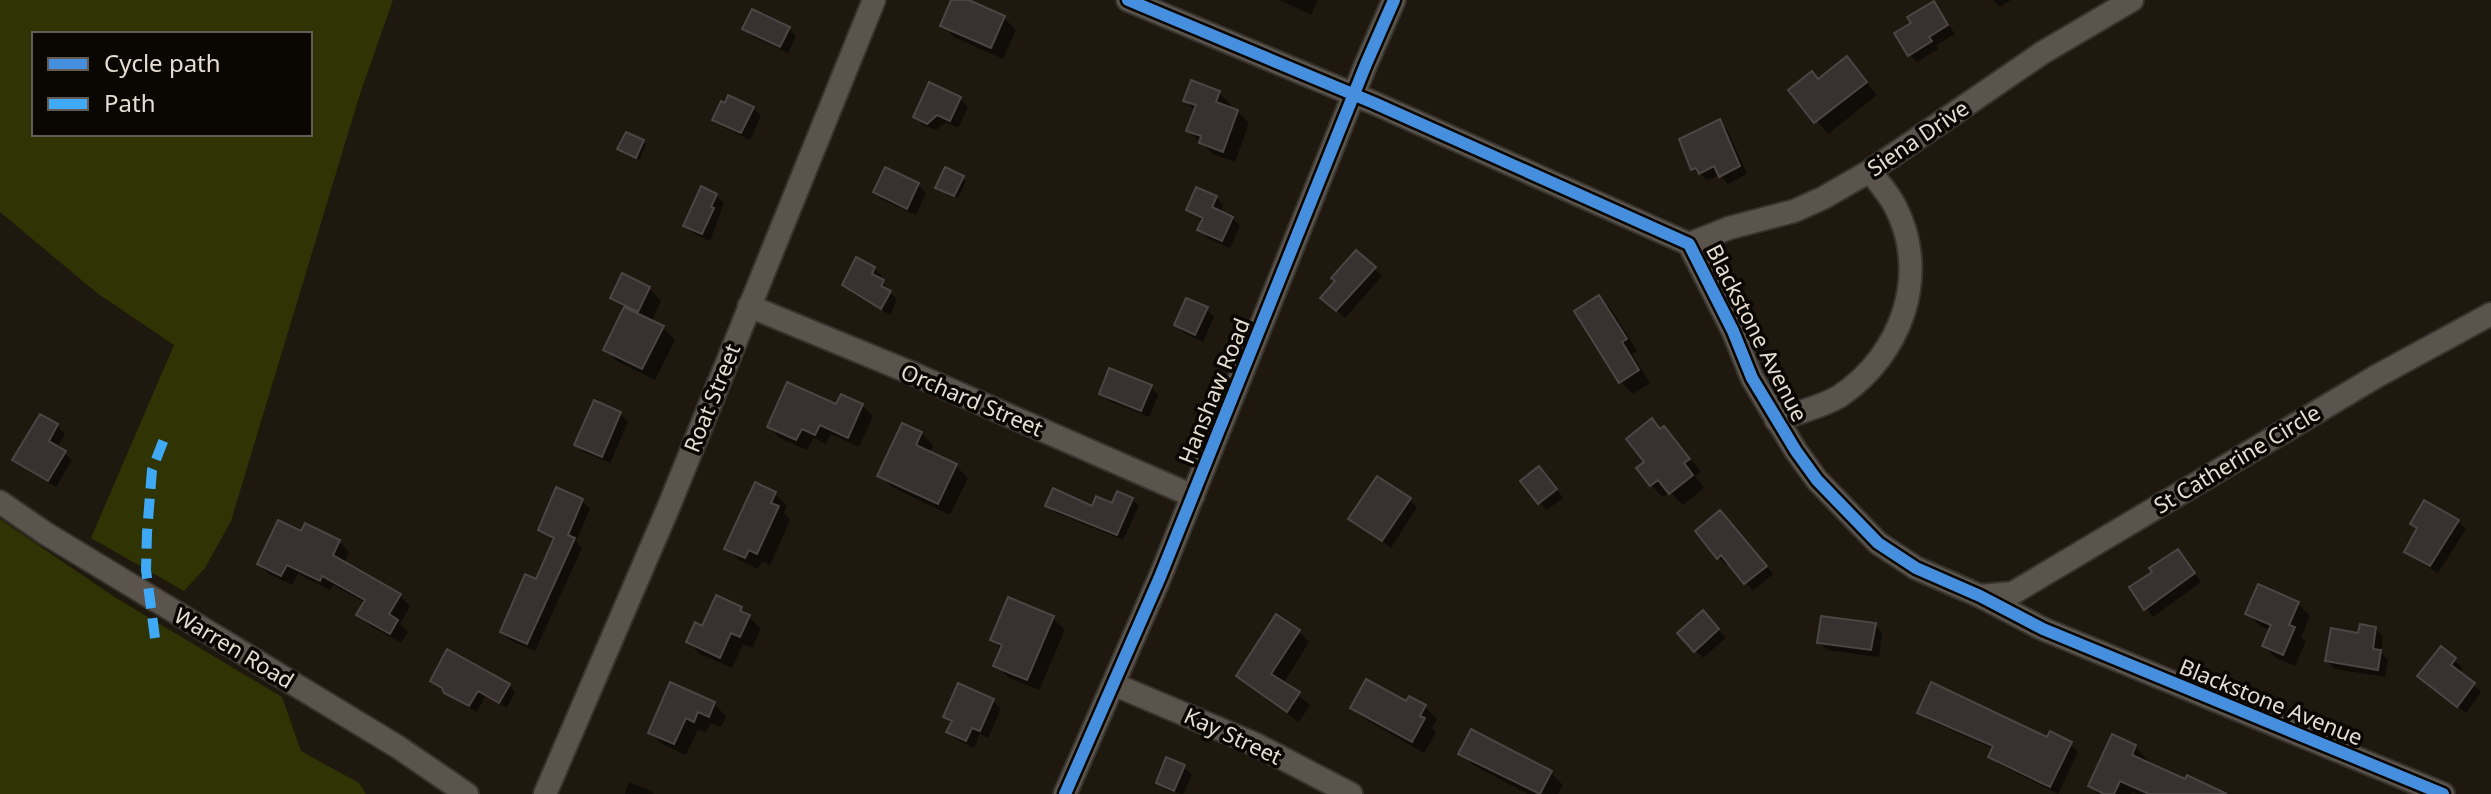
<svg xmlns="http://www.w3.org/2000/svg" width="2491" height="794" viewBox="0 0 2491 794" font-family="'Noto Sans',sans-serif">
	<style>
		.green { fill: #303404; fill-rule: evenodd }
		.shadow { fill: #0007 }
		.building { fill: #373230; stroke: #4c4544; stroke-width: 2 }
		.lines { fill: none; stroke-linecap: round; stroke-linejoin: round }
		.minor-casing { stroke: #38332d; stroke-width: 26 }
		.minor { stroke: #5a544d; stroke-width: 22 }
		.quiet { stroke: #3fa9f5; stroke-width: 10; stroke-dasharray: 20 10; stroke-linecap: butt }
		.cycleway-casing { stroke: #0a0602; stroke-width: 17 }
		.cycleway { stroke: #468fdf; stroke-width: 12 }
		.labels { text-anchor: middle; stroke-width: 7; stroke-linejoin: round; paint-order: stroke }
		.street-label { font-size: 22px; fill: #e6ddd2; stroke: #0a0602 }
	</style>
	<rect width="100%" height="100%" fill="#1e180e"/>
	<path class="green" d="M0 0H393L359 97 231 521 205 568 184 591 91 538 174 345 97 293 0 212ZM34 34H310V134H34Z
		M0 519 116 598 282 697 301 751 359 783 366 794H0Z"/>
	<path class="shadow" d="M953 0H964L1004 18 1016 30 1003 59 954 37 942 25Z
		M1280 0H1318L1311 15Z
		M1993 0H2011L2000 7Z
		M1933 4 1955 34 1936 45 1938 49 1917 62 1909 54 1913 23Z
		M788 28 796 36 788 53 753 37 745 29Z
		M1847 59 1877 95 1828 134 1791 90 1819 81Z
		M1219 93 1231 105 1230 109 1237 111 1249 123 1235 162 1213 154 1188 130 1196 111 1185 100Z
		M960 99 968 107 958 128 946 122 936 130 923 125 915 117Z
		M753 108 761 116 750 140 723 127 715 119Z
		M1719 121 1727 129 1747 174 1728 184 1720 175 1708 180 1693 169Z
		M643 142 646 145 639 160 620 149Z
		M886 169 918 185 926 193 916 215 883 200 875 192Z
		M963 178 966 181 958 198 938 187Z
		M716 195 724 203 710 241 693 233 685 225Z
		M1216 197 1223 205 1220 213 1232 218 1240 226 1230 248 1207 238 1199 230 1203 221 1188 210Z
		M874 268 882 276 880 281 897 300 890 315 852 293 844 285Z
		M1374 269 1382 276 1345 318 1331 305Z
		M649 288 661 301 651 322 663 328 675 340 655 380 617 361 605 349 625 309 613 297Z
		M1599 297 1611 309 1637 351 1632 354 1650 383 1633 394 1621 382 1577 311Z
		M1206 309 1214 317 1203 342 1184 333 1176 325Z
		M1151 387 1158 395 1149 417 1109 401 1101 393Z
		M595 402 620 414 628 422 610 463 584 452 576 444Z
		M837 406H862L873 416 859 447 831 434 826 444 813 438 807 450 780 438 769 427Z
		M1652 421 1676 440 1701 472 1695 476 1704 488 1683 505 1670 492 1663 497 1651 485 1647 462Z
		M57 426 65 434 57 448 72 460 56 487 23 467 15 459Z
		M921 433 933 446 929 453 956 466 968 478 950 515 892 487 880 475Z
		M1547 476 1563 498 1547 510 1539 502Z
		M775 494 787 506 784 513 790 520 770 565 762 561 758 569 739 560 726 548Z
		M1409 499 1417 507 1391 548 1351 518Z
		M1132 500 1139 506 1123 540 1054 512 1047 506 1093 509Z
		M582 501 590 509 576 541 582 548 535 651 510 640 502 632 537 581 555 541 540 530Z
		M1728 521 1773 574 1753 591 1729 563 1726 565 1718 557Z
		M2458 521 2466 529 2438 573 2414 559 2406 551 2419 529Z
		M302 534 339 542 349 552 344 564 400 596 410 606 400 624 408 632 401 643 369 625 358 614 365 603 333 585 330 590 298 574 292 585 269 574 259 563Z
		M2178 551 2201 582 2153 617 2132 588 2154 573Z
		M2259 587 2298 604 2310 616 2301 637 2306 641 2295 666 2276 658 2264 646 2271 630 2260 626 2248 613Z
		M741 609 761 629 752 648 743 644 732 668 700 654 688 642 703 628Z
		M1703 613 1726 638 1703 658 1695 650Z
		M1052 618 1065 630 1039 690 1008 677 996 665 1002 650 992 640Z
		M1875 625 1882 633 1879 657 1827 650 1819 642Z
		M2375 629 2383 636 2381 653 2388 660 2385 677 2335 669 2327 661 2360 635Z
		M1298 631 1309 642 1283 684 1310 705 1299 722 1250 687 1239 676Z
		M2441 649 2463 668 2459 673 2481 692 2466 713 2428 684Z
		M432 681 509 685 515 692 507 708 485 696 477 712 453 699Z
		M959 686 993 701 1001 709 988 738 980 734 974 748 957 740 949 732 952 724 945 716Z
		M714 704 726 716 721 727 711 723 706 732 698 729 686 755 662 744 650 732Z
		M1407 704 1425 707 1437 719 1432 728 1436 732 1424 753 1365 719 1352 707Z
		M1920 712 2070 744 2078 752 2058 794 1998 764 1991 756 1994 749 1928 720Z
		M2135 747 2147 759 2145 763 2216 794H2137L2132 792 2131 794H2098L2090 786Z
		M1461 753 1551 773 1563 785 1558 794H1528L1473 765Z
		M1184 767 1192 775 1183 794 1166 790 1158 783Z
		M629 782 651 791 654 794H625Z"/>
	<path class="building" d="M951 0H969L1005 16 991 48 940 26Z
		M1934 1 1948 25 1929 37 1932 41 1908 56 1894 33 1911 23 1907 17Z
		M752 9 790 27 780 47 742 29Z
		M1847 56 1867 82 1814 123 1788 90 1812 71 1818 79Z
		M1191 80 1220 91 1216 102 1238 110 1223 152 1199 143 1201 136 1186 131 1196 105 1183 101Z
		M929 82 961 97 950 121 937 115 927 124 913 117Z
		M728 95 754 107 741 133 712 120 721 101 725 103Z
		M1720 119 1740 166 1719 177 1714 166 1699 174 1696 168 1691 170 1679 139Z
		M626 132 644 140 636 158 617 149Z
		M885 167 919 183 907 209 873 192Z
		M945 167 964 176 954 196 935 188Z
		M701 186 717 194 711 207 714 208 702 234 683 226Z
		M1196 187 1217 196 1212 207 1233 217 1222 241 1197 230 1203 218 1186 210Z
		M1356 250 1376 267 1336 311 1320 298 1335 281 1331 278Z
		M856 257 875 267 872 274 884 280 881 286 891 291 881 309 842 285Z
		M622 273 650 287 638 312 610 298Z
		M1599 295 1627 339 1622 342 1639 370 1619 383 1574 311Z
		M1186 298 1208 307 1195 335 1174 325Z
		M624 307 664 326 642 369 603 350Z
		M1109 368 1152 385 1141 411 1099 394Z
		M787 382 836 404 841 394 863 404 848 438 820 425 815 435 802 429 796 440 767 427Z
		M594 400 621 412 602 457 574 445Z
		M40 414 58 424 49 441 66 451 48 481 12 460Z
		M1652 418 1660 429 1664 426 1690 459 1684 463 1693 475 1669 494 1658 480 1650 486 1636 468 1644 462 1626 439Z
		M902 423 922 432 916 445 957 464 938 504 877 476Z
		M1539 466 1557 489 1538 504 1520 481Z
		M1377 476 1411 498 1382 541 1348 519Z
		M755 482 776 492 771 503 779 506 757 554 749 550 745 558 724 549Z
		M556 487 583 499 568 535 575 538 527 644 500 632 525 574 536 579 554 538 538 530Z
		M1053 488 1092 506 1096 496 1112 503 1117 491 1133 498 1117 535 1045 506Z
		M2424 500 2459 520 2430 566 2404 552 2417 528 2410 524Z
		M1720 510 1767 566 1744 584 1721 555 1717 559 1695 531Z
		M278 520 301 531 305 523 340 540 333 555 401 594 389 614 398 620 390 634 356 615 365 600 322 576 320 581 287 565 281 576 257 564Z
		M2178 549 2195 573 2144 610 2129 587 2152 572 2149 568Z
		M2258 584 2299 602 2289 625 2295 627 2283 655 2262 646 2271 625 2245 614Z
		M716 595 742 607 740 611 750 615 740 637 731 633 720 658 686 642 695 622 702 626Z
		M1008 597 1054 616 1027 680 993 666 1002 645 990 640Z
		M1703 610 1719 629 1694 652 1677 633Z
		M1276 614 1300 630 1271 674 1300 692 1287 712 1236 676Z
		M1821 616 1876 623 1871 650 1817 643Z
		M2360 624 2376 627 2373 649 2381 650 2378 670 2325 661 2331 628 2358 633Z
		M2441 646 2456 658 2451 665 2475 683 2457 707 2417 676Z
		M447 649 510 684 499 703 478 691 469 706 444 693 442 688 430 681Z
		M1366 679 1406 701 1409 696 1426 705 1420 716 1425 718 1412 742 1350 708Z
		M670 682 715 702 709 717 698 712 694 722 686 718 674 744 648 733Z
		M1931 682 2047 737 2050 731 2072 742 2050 787 1988 757 1993 746 1917 713Z
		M958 683 994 699 980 731 972 728 966 741 946 732 952 721 943 717Z
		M1471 729 1552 771 1540 794 1458 754Z
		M2112 734 2136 745 2132 755 2185 779 2187 775 2227 794H2149L2120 781 2114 794H2104L2088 786Z
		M1166 757 1185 765 1174 791 1156 783Z"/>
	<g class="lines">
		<g class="minor-casing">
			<path id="minor" d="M1128 0 1374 103 1689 244 1733 331 1752 378 1796 451 1817 480 1878 543 1916 568 1980 596 2043 629 2443 794
				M1689 244 1729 228 1794 211 1823 198 1870 171 2042 53 2132 0
				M749 306 914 374 1193 496
				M1776 420C1796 413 1822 407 1840 396 1901 355 1931 275 1895 206 1889 194 1878 182 1870 171
				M0 502 45 533 398 747 467 794
				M1980 596 2013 593 2377 376 2491 314
				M1113 684 1257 745 1351 794
				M545 794 669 506 874 0
				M1065 794 1160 577 1366 64 1394 0"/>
		</g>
		<use href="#minor" class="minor"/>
		<path class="quiet" d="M155 638 146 570 147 533 152 470 164 439"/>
		<g class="cycleway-casing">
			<path id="cycleway" d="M1128 0 1374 103 1689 244 1733 331 1752 378 1796 451 1817 480 1878 543 1916 568 1980 596 2043 629 2443 794
				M1065 794 1160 577 1366 64 1394 0"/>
		</g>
		<use href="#cycleway" class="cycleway"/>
	</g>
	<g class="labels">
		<g class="street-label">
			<text transform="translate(1918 138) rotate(-34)" y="8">Siena Drive</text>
			<text transform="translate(1757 333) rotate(63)" y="8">Blackstone Avenue</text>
			<text transform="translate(1214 391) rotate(-68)" y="8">Hanshaw Road</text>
			<text transform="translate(712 398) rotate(-68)" y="8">Roat Street</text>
			<text transform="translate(972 400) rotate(23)" y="8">Orchard Street</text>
			<text transform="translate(2237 459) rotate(-31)" y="8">St Catherine Circle</text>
			<text transform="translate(234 648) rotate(31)" y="8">Warren Road</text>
			<text transform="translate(2271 702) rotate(22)" y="8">Blackstone Avenue</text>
			<text transform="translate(1233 736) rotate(25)" y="8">Kay Street</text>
		</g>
	</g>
	<rect x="32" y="32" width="280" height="104" fill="#0a0602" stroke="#625c55" stroke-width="2"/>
	<rect x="48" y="58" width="40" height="12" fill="#468fdf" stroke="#625c55" stroke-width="2"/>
	<text x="104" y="72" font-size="24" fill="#e6ddd2">Cycle path</text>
	<rect x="48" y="98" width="40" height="12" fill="#3fa9f5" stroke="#625c55" stroke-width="2"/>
	<text x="104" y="112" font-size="24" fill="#e6ddd2">Path</text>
</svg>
